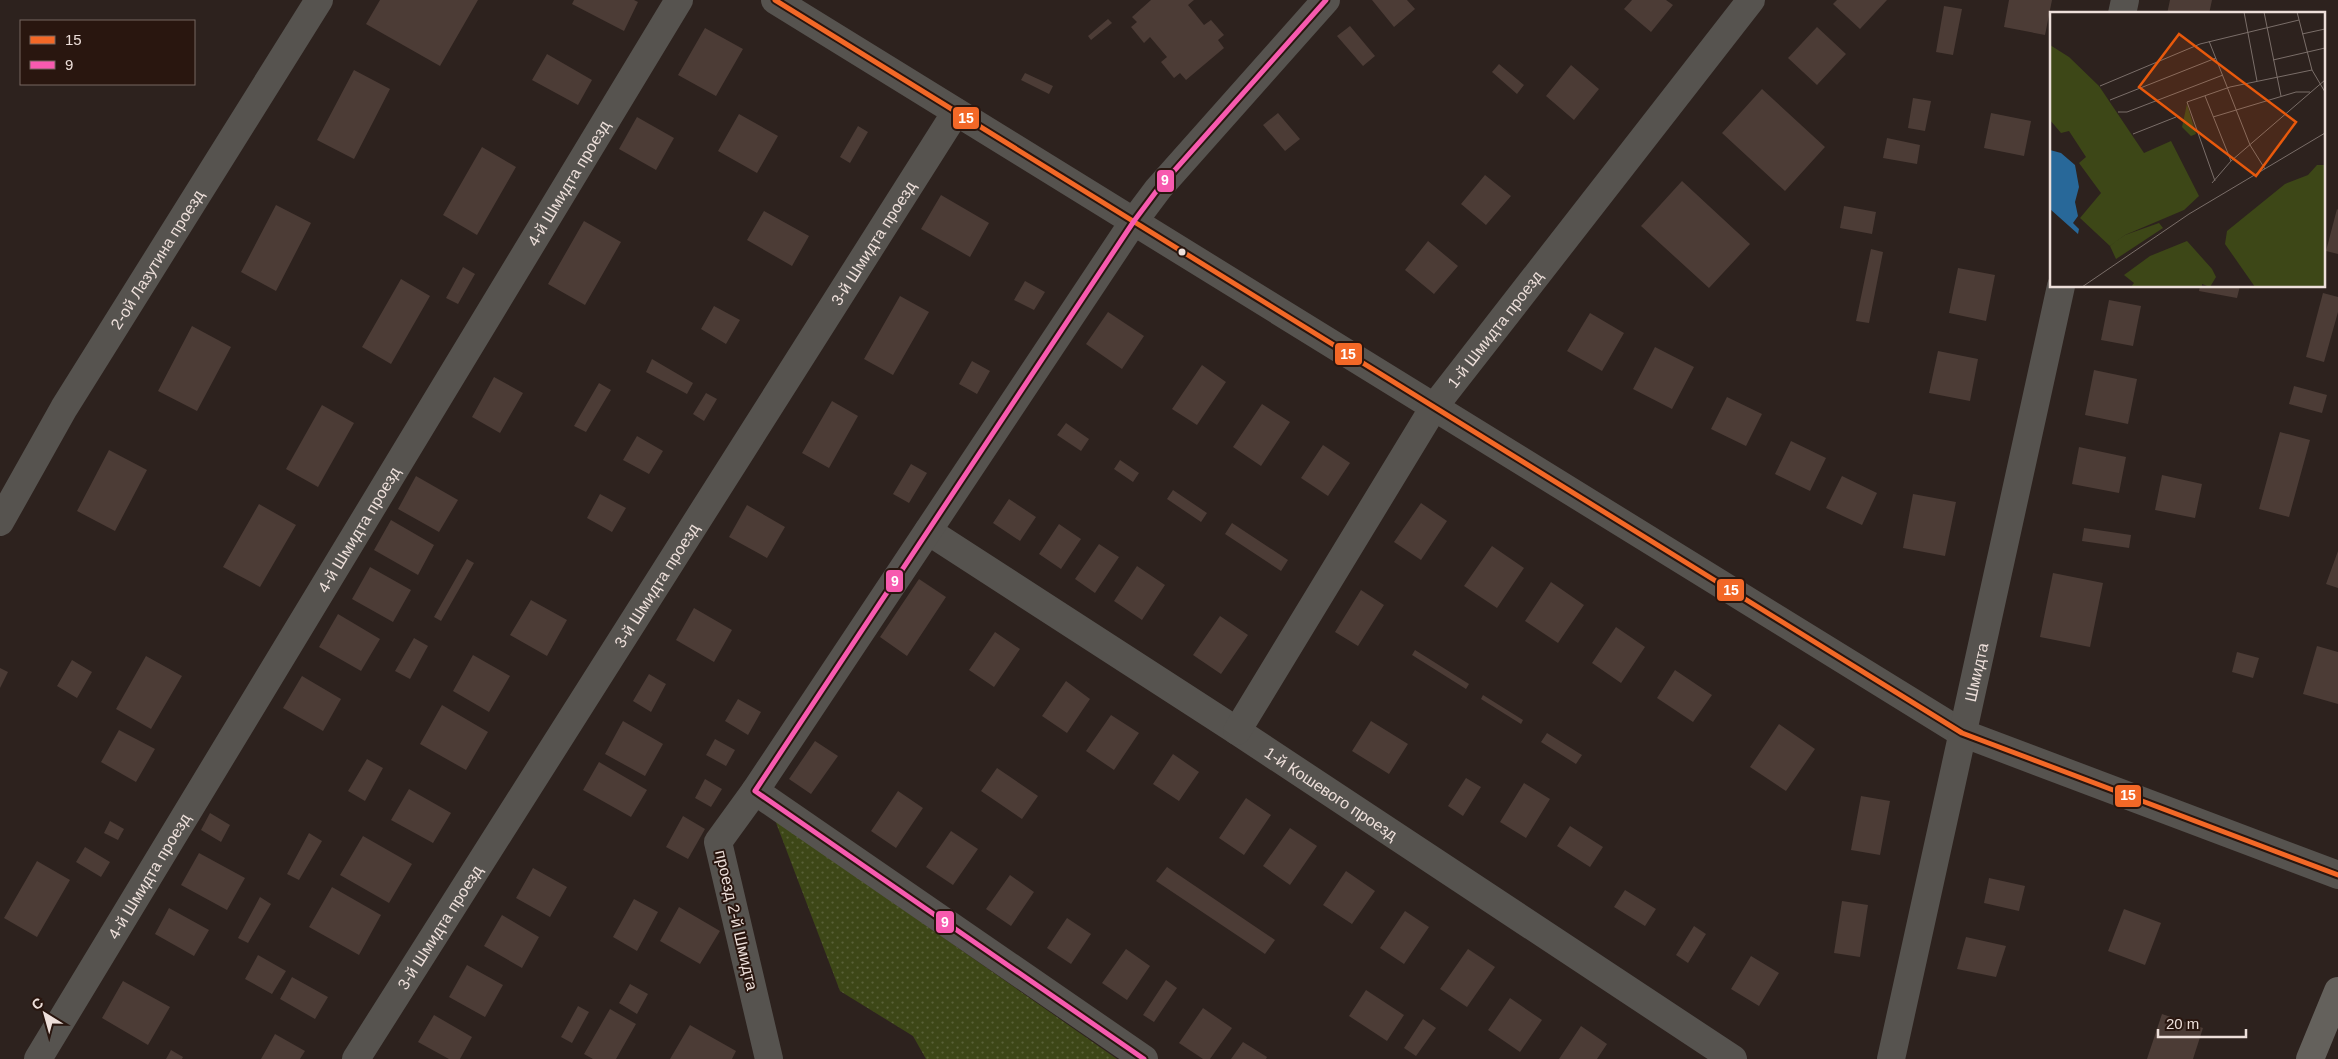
<svg xmlns="http://www.w3.org/2000/svg" width="2338" height="1059" viewBox="0 0 2338 1059" font-family="Helvetica,sans-serif">
	<style>
		.garden { fill: url(#garden-dots) }
		.building { fill: #4c3c36 }
		.lines { fill: none; stroke-linecap: round; stroke-linejoin: round }
		.minor { stroke: #56534f; stroke-width: 28 }
		.highway { stroke: #64615c; stroke-width: 28 }
		.bus-1-casing { stroke: #29160f; stroke-width: 9 }
		.bus-2-casing { stroke: #29160f; stroke-width: 9 }
		.bus-1 { stroke: #f36827; stroke-width: 5 }
		.bus-2 { stroke: #f75aaf; stroke-width: 5 }
		.bus-dot { fill: #eddfda; stroke: #29160f; stroke-width: 2 }
		.labels { text-anchor: middle; stroke-width: 4; stroke-linejoin: round; paint-order: stroke }
		.street-label { font-size: 16px; fill: #eddfda; stroke: #29160f }
		.inset-road { fill: none; stroke: #7a6e69; stroke-width: 1 }
		.view { fill: #e8590c; fill-opacity: 0.15; stroke: #e8590c; stroke-width: 2.5 }
		.inset-edge { fill: none; stroke: #eddfda; stroke-width: 2.5 }
		.line-badge { stroke: #29160f; stroke-width: 2 }
		.badge-label { font-size: 14px; text-anchor: middle; font-weight: bold; fill: #fff }
	</style>
	<defs>
		<pattern id="garden-dots" width="8" height="8" patternUnits="userSpaceOnUse" patternTransform="scale(1.25)"><rect width="8" height="8" fill="#3d4717"/><path d="M2 2h.1M6 6h.1" fill="none" stroke="#596138" stroke-width="1.8" stroke-linecap="round"/></pattern>
	</defs>
	<rect width="100%" height="100%" fill="#2d221e"/>
	<path class="garden" d="M775 820 1117 1059H926L913 1036 840 991Z"/>
	<path class="building" d="M380 0H478L440 66 366 24Z
		M574 0H634L638 2 624 31 572 4Z
		M1151 0H1194L1188 5 1204 25 1211 20 1224 35 1218 40 1224 48 1186 80 1180 73 1174 78 1161 62 1167 57 1150 37 1144 43 1131 27 1137 22 1132 17Z
		M1372 0H1407L1415 9 1394 27Z
		M1632 0H1666L1673 5 1651 32 1624 9Z
		M1837 0H1887L1860 29 1833 4Z
		M2009 0H2052L2045 35 2004 27Z
		M2170 0H2212L2209 14H2167Z
		M1944 6 1962 9 1953 55 1936 52Z
		M1108 19 1112 23 1091 40 1088 36Z
		M1350 26 1375 56 1363 66 1337 36Z
		M1817 27 1846 54 1817 85 1788 58Z
		M705 28 743 49 716 96 678 75Z
		M547 54 592 80 578 105 532 80Z
		M1499 64 1524 85 1517 94 1492 72Z
		M1571 65 1599 89 1574 120 1546 96Z
		M354 70 390 89 354 159 317 140Z
		M1025 73 1053 86 1049 94 1021 80Z
		M1762 89 1825 147 1785 191 1722 133Z
		M1913 98 1931 101 1925 131 1908 128Z
		M1278 113 1300 139 1285 151 1263 125Z
		M1991 113 2031 121 2024 156 1984 148Z
		M739 114 778 136 757 173 718 151Z
		M637 117 674 138 656 170 619 149Z
		M858 126 868 132 850 163 840 157Z
		M1887 138 1920 145 1917 164 1883 158Z
		M482 147 516 167 477 235 443 215Z
		M1485 175 1511 196 1486 225 1461 204Z
		M1682 181 1750 244 1709 288 1641 226Z
		M941 195 989 223 970 257 921 229Z
		M276 205 311 223 276 291 241 272Z
		M1844 206 1876 212 1872 234 1840 228Z
		M2337 209 2338 210V254L2326 251Z
		M764 211 809 236 792 266 747 240Z
		M584 221 621 242 585 305 548 284Z
		M1428 241 1458 266 1434 294 1405 270Z
		M1871 249 1883 252 1869 323 1856 321Z
		M463 267 475 274 458 304 446 298Z
		M1958 268 1995 275 1986 321 1949 313Z
		M401 279 430 296 391 364 362 347Z
		M1025 281 1045 292 1034 310 1014 300Z
		M2200 286H2240L2237 298 2199 291Z
		M2323 293 2338 297V312L2324 362 2306 357Z
		M900 296 929 312 893 375 864 359Z
		M2109 300 2141 306 2133 346 2101 340Z
		M714 306 740 320 726 344 701 329Z
		M1108 312 1144 336 1122 369 1086 344Z
		M1590 313 1624 333 1602 371 1567 351Z
		M192 326 231 347 197 411 158 391Z
		M1655 347 1694 367 1672 409 1633 389Z
		M1938 351 1978 359 1970 401 1929 393Z
		M652 359 693 383 687 394 646 372Z
		M972 361 990 371 977 394 959 384Z
		M1202 365 1226 382 1197 425 1172 409Z
		M2094 370 2137 379 2128 424 2085 415Z
		M494 377 523 393 500 433 472 417Z
		M599 383 611 390 586 432 574 426Z
		M2294 386 2327 395 2322 413 2289 404Z
		M706 393 717 399 704 421 693 414Z
		M1727 397 1762 414 1746 446 1711 429Z
		M832 401 858 416 829 468 802 453Z
		M1262 404 1290 422 1261 466 1233 447Z
		M322 405 354 423 318 487 286 469Z
		M1066 423 1089 439 1081 451 1057 435Z
		M2280 432 2310 440 2289 517 2259 509Z
		M637 436 663 451 649 474 623 460Z
		M1791 441 1826 458 1810 491 1775 474Z
		M1323 445 1350 463 1328 496 1301 478Z
		M2079 447 2126 457 2119 493 2072 484Z
		M109 450 147 470 115 531 77 511Z
		M1120 460 1139 473 1133 482 1114 469Z
		M911 464 927 473 909 503 893 494Z
		M2162 475 2202 484 2195 518 2155 510Z
		M416 476 458 500 439 532 398 509Z
		M1842 476 1877 493 1862 525 1826 508Z
		M1173 490 1207 513 1201 522 1167 499Z
		M600 494 626 508 612 532 587 518Z
		M1913 494 1956 502 1945 556 1903 548Z
		M1009 499 1036 517 1020 541 993 523Z
		M1421 503 1447 521 1421 560 1394 542Z
		M259 504 296 525 260 587 223 567Z
		M747 505 785 527 767 558 729 537Z
		M391 520 434 545 418 575 374 550Z
		M1232 523 1288 560 1281 571 1225 534Z
		M1059 524 1081 539 1061 569 1039 554Z
		M2084 528 2131 535 2129 548 2082 541Z
		M1099 544 1119 557 1095 593 1075 579Z
		M1492 546 1524 568 1497 608 1464 586Z
		M2338 551V588L2326 584Z
		M467 559 474 563 441 621 434 617Z
		M1137 566 1165 585 1142 620 1114 601Z
		M370 567 411 590 393 622 352 599Z
		M2053 573 2103 583 2090 647 2040 637Z
		M919 579 946 597 907 656 880 637Z
		M1551 582 1584 605 1558 643 1525 621Z
		M1361 590 1384 605 1358 646 1335 632Z
		M531 600 567 620 547 656 510 635Z
		M694 608 732 630 714 662 676 640Z
		M338 614 380 639 361 671 319 647Z
		M1220 616 1248 635 1221 674 1193 655Z
		M1616 627 1645 647 1621 683 1592 663Z
		M995 632 1020 649 994 687 969 670Z
		M414 638 428 646 410 679 395 671Z
		M2317 646 2338 652V704L2303 694Z
		M1415 650 1469 684 1466 689 1412 655Z
		M2237 652 2259 658 2253 678 2232 672Z
		M473 655 510 676 489 712 453 691Z
		M146 656 182 676 151 729 116 709Z
		M72 660 92 672 77 698 57 686Z
		M0 668 8 672 0 688Z
		M1675 670 1712 695 1693 722 1657 698Z
		M649 674 666 684 651 712 633 701Z
		M302 676 341 699 323 731 283 708Z
		M1066 681 1090 699 1067 733 1042 716Z
		M1483 695 1523 720 1521 724 1481 699Z
		M738 699 761 712 748 735 725 721Z
		M442 705 488 732 466 770 420 744Z
		M1111 715 1139 733 1114 770 1086 751Z
		M623 721 663 744 645 776 605 754Z
		M1371 721 1408 744 1389 774 1352 751Z
		M1779 724 1815 749 1786 791 1750 767Z
		M119 730 155 749 136 782 101 762Z
		M1547 733 1582 755 1576 764 1541 742Z
		M715 739 735 750 726 766 706 755Z
		M815 741 838 756 811 794 789 779Z
		M1173 754 1199 772 1179 801 1153 784Z
		M367 759 383 768 365 801 348 791Z
		M599 762 647 790 631 817 583 790Z
		M997 768 1038 796 1022 819 981 791Z
		M1466 778 1481 787 1463 816 1448 806Z
		M705 779 722 789 711 807 695 798Z
		M1524 783 1550 799 1526 838 1500 822Z
		M409 789 451 813 433 843 391 820Z
		M898 791 923 808 896 848 871 831Z
		M1861 796 1890 801 1880 855 1851 850Z
		M1246 798 1271 815 1244 855 1219 838Z
		M210 813 230 825 221 842 201 830Z
		M683 816 705 829 688 859 666 847Z
		M110 821 124 829 118 840 104 833Z
		M1570 826 1603 847 1590 867 1557 846Z
		M1290 828 1317 846 1290 885 1263 866Z
		M951 831 978 849 953 885 926 867Z
		M309 833 322 841 299 880 287 874Z
		M363 836 412 864 389 903 340 875Z
		M85 847 110 862 101 877 76 862Z
		M199 853 245 878 227 910 181 885Z
		M37 861 70 880 37 937 4 918Z
		M1167 867 1275 940 1265 954 1156 881Z
		M533 868 567 887 550 917 516 898Z
		M1346 871 1375 891 1352 924 1323 905Z
		M1010 875 1034 892 1011 926 986 909Z
		M1989 878 2025 886 2019 911 1984 903Z
		M332 887 381 915 359 955 309 927Z
		M1625 890 1656 909 1645 926 1614 907Z
		M260 897 271 904 248 943 238 938Z
		M634 899 658 912 637 951 613 937Z
		M1842 901 1868 905 1860 957 1834 953Z
		M679 907 720 931 700 964 660 941Z
		M169 908 209 930 194 956 155 934Z
		M2124 909 2161 923 2145 965 2108 951Z
		M1405 911 1429 927 1404 964 1380 948Z
		M502 915 539 937 522 968 484 946Z
		M1067 918 1091 934 1071 964 1047 948Z
		M1694 926 1706 934 1688 963 1676 955Z
		M1966 937 2006 946 1996 977 1957 969Z
		M1126 949 1150 966 1127 1000 1102 983Z
		M1468 949 1495 967 1467 1007 1440 989Z
		M258 955 286 971 272 994 245 979Z
		M1751 956 1779 973 1759 1006 1731 989Z
		M467 965 503 985 485 1017 449 997Z
		M292 977 328 997 315 1019 280 999Z
		M1166 980 1177 988 1154 1022 1143 1015Z
		M123 981 170 1007 148 1045 102 1018Z
		M630 984 648 994 637 1014 619 1003Z
		M1366 990 1404 1015 1387 1041 1349 1016Z
		M1510 998 1542 1020 1520 1052 1488 1030Z
		M578 1006 589 1012 572 1043 561 1037Z
		M1203 1008 1232 1028 1210 1059H1203L1179 1043Z
		M610 1009 636 1024 616 1059H593L584 1054Z
		M2162 1014 2203 1028 2193 1059H2147Z
		M434 1015 472 1037 460 1059H449L418 1042Z
		M1423 1019 1436 1028 1416 1056 1404 1048Z
		M690 1025 736 1051 732 1059H670Z
		M1581 1026 1607 1044 1597 1059H1559Z
		M275 1034 305 1051 300 1059H261Z
		M1243 1042 1267 1057 1266 1059H1231Z
		M171 1050 183 1057 182 1059H166Z"/>
	<g class="lines">
		<g class="minor">
			<path d="M775 0 1962 733 2338 875"/>
			<path d="M2122 14 2125 0"/>
			<path id="s1" d="M0 522 64 408 319 0"/>
			<path id="s2" d="M928 531 1237 731 1733 1059"/>
			<path id="s3" d="M1237 731 1434 407 1751 0"/>
			<path d="M755 791 1144 1059"/>
			<path id="s4" d="M38 1059 679 0"/>
			<path id="s5" d="M356 1059 956 112"/>
			<path d="M769 1059 718 842 755 791 1134 221 1158 189 1326 0"/>
			<path id="s6" d="M1891 1059 2061 286"/>
		</g>
		<path class="highway" d="M2310 1059 2338 991"/>
		<g class="bus-1-casing">
			<path id="bus-1" d="M775 0 1962 733 2338 875"/>
		</g>
		<g class="bus-2-casing">
			<path id="bus-2" d="M1144 1059 755 791 1134 221 1158 189 1326 0"/>
		</g>
		<use href="#bus-1" class="bus-1"/>
		<use href="#bus-2" class="bus-2"/>
	</g>
	<circle class="bus-dot" cx="1182" cy="252" r="4.5"/>
	<g class="labels">
		<g class="street-label">
			<text dy="6" stroke="none"><textPath href="#s4" startOffset="1024">4-й Шмидта проезд</textPath></text>
			<text dy="6" stroke="none"><textPath href="#s5" startOffset="966">3-й Шмидта проезд</textPath></text>
			<text dy="6" stroke="none"><textPath href="#s1" startOffset="306">2-ой Лазутина проезд</textPath></text>
			<text dy="6" stroke="none"><textPath href="#s3" startOffset="478">1-й Шмидта проезд</textPath></text>
			<text dy="6" stroke="none"><textPath href="#s4" startOffset="619">4-й Шмидта проезд</textPath></text>
			<text dy="6" stroke="none"><textPath href="#s5" startOffset="561">3-й Шмидта проезд</textPath></text>
			<text dy="6" stroke="none"><textPath href="#s6" startOffset="396">Шмидта</textPath></text>
			<text dy="6" stroke="none"><textPath href="#s2" startOffset="481">1-й Кошевого проезд</textPath></text>
			<text dy="6" stroke="none"><textPath href="#s4" startOffset="214">4-й Шмидта проезд</textPath></text>
			<text transform="translate(737 920) rotate(77)" y="6">проезд 2-й Шмидта</text>
			<text dy="6" stroke="none"><textPath href="#s5" startOffset="156">3-й Шмидта проезд</textPath></text>
		</g>
	</g>
	<g transform="translate(2050 12)">
		<rect width="275" height="275" fill="#2d221e"/>
		<path d="M109 211 113 216 66 247 60 234 66 229 75 223ZM137 229 162 257 166 265 160 275 152 272V275H81L84 271 74 263 100 244Z" fill="#3d4717"/>
		<path d="M267 153H275V275H205L175 232 177 219 235 172 258 163Z" fill="#3d4717"/>
		<path d="M0 33 19 45 49 74 94 141 121 129 149 184 134 198 75 223 60 234 30 206 51 181 29 151 36 145 19 119 11 121 0 108ZM137 92 146 122 141 124 132 115Z" fill="#3d4717"/>
		<path d="M0 138 11 141 25 153 29 175 25 190 28 204 23 211 29 217 28 222 0 197Z" fill="#286899"/>
		<path class="inset-road" d="M194 0 207 69M214 0 231 84M247 0 262 58 275 80M252 22 275 17M159 29 200 133 215 157M223 48 275 36M50 74 150 32 249 8M155 84 181 149M60 88 166 46M68 100H77L173 63M163 105 246 80H260M83 122 126 105M165 169 137 90 180 75 262 58M162 171 181 149 275 68M32 275 139 202 275 121"/>
		<path class="view" d="M129 22 246 110 206 164 89 75Z"/>
		<rect width="275" height="275" class="inset-edge"/>
	</g>
	<g class="line-badge">
		<rect x="952" y="106" width="28" height="24" rx="5" fill="#f36827"/>
		<rect x="1156" y="169" width="19" height="24" rx="5" fill="#f75aaf"/>
		<rect x="1334" y="342" width="29" height="24" rx="5" fill="#f36827"/>
		<rect x="885" y="569" width="19" height="24" rx="5" fill="#f75aaf"/>
		<rect x="1716" y="578" width="29" height="24" rx="5" fill="#f36827"/>
		<rect x="2114" y="784" width="28" height="24" rx="5" fill="#f36827"/>
		<rect x="935" y="910" width="20" height="24" rx="5" fill="#f75aaf"/>
	</g>
	<g class="badge-label">
		<text x="966" y="123">15</text>
		<text x="1165" y="185">9</text>
		<text x="1348" y="359">15</text>
		<text x="895" y="586">9</text>
		<text x="1731" y="595">15</text>
		<text x="2128" y="800">15</text>
		<text x="945" y="927">9</text>
	</g>
	<rect x="20" y="20" width="175" height="65" fill="#29160f" stroke="#776660"/>
	<rect x="30" y="36" width="25" height="8" fill="#f36827" stroke="#776660"/>
	<text x="65" y="45" font-size="15" fill="#eddfda">15</text>
	<rect x="30" y="61" width="25" height="8" fill="#f75aaf" stroke="#776660"/>
	<text x="65" y="70" font-size="15" fill="#eddfda">9</text>
	<g transform="translate(45 1014) rotate(323)" stroke="#29160f" stroke-width="4" paint-order="stroke">
	<path d="M0-4L9 19L0 12L-9 19Z" fill="#eddfda"/>
	<text y="-8" font-size="14" font-weight="bold" text-anchor="middle" fill="#eddfda">С</text>
	</g>
	<path d="M2158 1029v8h88v-8" fill="none" stroke="#eddfda" stroke-width="2.5"/>
	<text x="2166" y="1029" font-size="15" fill="#eddfda" stroke="#29160f" stroke-width="4" paint-order="stroke">20 m</text>
</svg>
